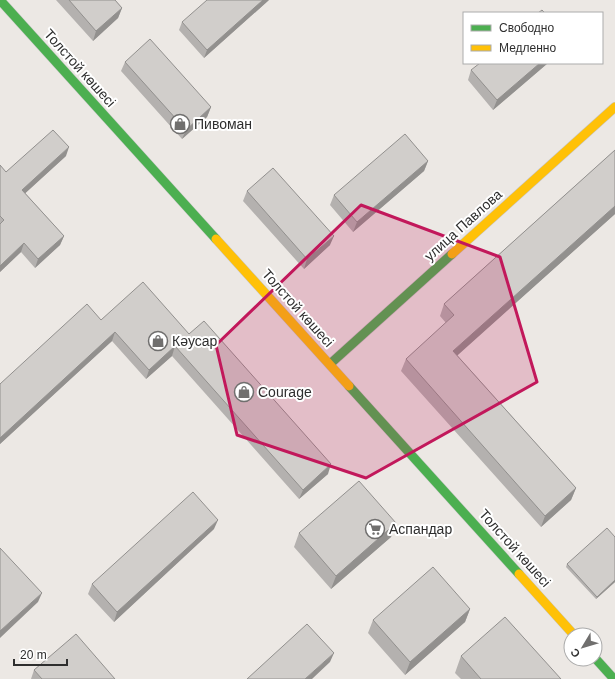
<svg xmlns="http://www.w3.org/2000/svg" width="615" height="679" viewBox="0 0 615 679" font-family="Arial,sans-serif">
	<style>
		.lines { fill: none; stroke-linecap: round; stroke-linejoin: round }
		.fast-casing { stroke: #c5c4c5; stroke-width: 10 }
		.slow-casing { stroke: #c5c4c5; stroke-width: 10 }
		.fast { stroke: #4caf50; stroke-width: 9 }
		.slow { stroke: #ffc107; stroke-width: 9 }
		.wall { fill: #b4b1af }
		.shaded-wall { fill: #92908e }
		.building { fill: #d1cecb; stroke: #92908e }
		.marked { fill: #c2185b; fill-opacity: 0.2; stroke: #c2185b; stroke-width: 3; stroke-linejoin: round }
		.labels { text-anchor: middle; stroke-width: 4; stroke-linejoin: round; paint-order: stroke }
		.street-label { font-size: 14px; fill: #2e2e2e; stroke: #fff }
		.poi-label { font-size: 14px; fill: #2e2e2e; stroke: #fff; text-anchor: start }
	</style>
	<rect width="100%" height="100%" fill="#ece8e4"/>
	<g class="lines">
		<g class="fast-casing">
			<path id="fast" d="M0 0 216 239
				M330 364 452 254
				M349 386 519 574
				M595 658 614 679"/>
		</g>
		<g class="slow-casing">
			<path id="slow" d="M216 239 349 386
				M452 254 615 107
				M519 574 574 635"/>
		</g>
		<use href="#fast" class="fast"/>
		<use href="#slow" class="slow"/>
	</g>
	<path class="wall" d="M56 0H115L122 8 118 18 93 41Z
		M269 0 204 58 179 30 182 22Z
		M125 62 211 107 207 117 182 139 121 71Z
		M548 63 493 110 468 80 471 70Z
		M615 150V214L457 355 576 488 571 500 541 527 401 371 406 359 446 323 440 316 444 304Z
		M66 156 25 193 64 236 60 245 35 268 21 252 0 272V165L6 172Z
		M428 161 424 171 353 232 330 205 334 195Z
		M247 191 330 245 304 269 243 201Z
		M101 320 189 334 328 474 299 499 172 356 146 379 112 341 0 444V384Z
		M396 523 391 537 331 589 294 547 299 533Z
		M214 529 114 622 88 594 92 584Z
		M615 537V582L596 599 566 567 567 564Z
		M470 609 465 622 405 675 368 633 373 620Z
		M461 656 561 679H461L455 673Z
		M34 670 115 679H31Z"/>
	<path class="shaded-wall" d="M263 0H269L204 58 207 50Z
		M122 8 118 18 93 41 96 31Z
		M540 63H548L493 110 497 100Z
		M211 107 207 117 182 139 186 130Z
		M69 147 66 156 19 199 22 190Z
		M428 161 424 171 353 232 357 222Z
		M615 206V214L449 363 453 351Z
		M64 236 60 245 35 268 38 259Z
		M334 236 330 245 304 269 307 259Z
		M24 243 21 252 0 272V266Z
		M115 332 112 341 0 444V438Z
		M175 346 172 356 146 379 149 370Z
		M331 464 328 474 299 499 303 490Z
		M576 488 571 500 541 527 545 516Z
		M218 520 214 529 114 622 117 612Z
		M396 523 391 537 331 589 336 576Z
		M615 580V582L596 599 597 597Z
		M42 593 38 602 0 638V631Z
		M470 609 465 622 405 675 410 662Z
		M334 653 330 662 312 679H305Z"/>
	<path class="building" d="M69 0H115L122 8 96 31Z
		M207 0H263L207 50 182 22Z
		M542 10 545 13H538Z
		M150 39 211 107 186 130 125 62Z
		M480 63H540L497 100 471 70Z
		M53 130 69 147 22 190 64 236 38 259 24 243 0 266V224L4 220 0 216V165L6 172Z
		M405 134 428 161 357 222 334 195Z
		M615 150V206L453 351 576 488 545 516 406 359 454 315 444 304Z
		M273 168 334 236 307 259 247 191Z
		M143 282 189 334 204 321 331 464 303 490 175 346 149 370 115 332 0 438V384L87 304 101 320Z
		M359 481 396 523 336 576 299 533Z
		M193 492 218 520 117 612 92 584Z
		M607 528 615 537V580L597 597 567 564Z
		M0 548 42 593 0 631Z
		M433 567 470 609 410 662 373 620Z
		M505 617 561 679H481L461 656Z
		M307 624 334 653 305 679H247Z
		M76 634 115 679H42L34 670Z"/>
	<path class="marked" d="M361 205 500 257 537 382 366 478 237 435 216 345Z"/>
	<defs>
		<g id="shop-ring" transform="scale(1)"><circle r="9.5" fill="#fff" stroke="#706f6e" stroke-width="1.5"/><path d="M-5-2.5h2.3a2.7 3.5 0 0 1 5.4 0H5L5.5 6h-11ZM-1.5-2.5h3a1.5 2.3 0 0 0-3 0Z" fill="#706f6e"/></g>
		<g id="supermarket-ring" transform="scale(1)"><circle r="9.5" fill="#fff" stroke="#706f6e" stroke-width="1.5"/><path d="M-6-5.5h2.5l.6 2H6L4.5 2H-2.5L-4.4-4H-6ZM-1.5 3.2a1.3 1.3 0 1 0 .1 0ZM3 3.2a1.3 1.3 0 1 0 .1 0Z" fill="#706f6e"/></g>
	</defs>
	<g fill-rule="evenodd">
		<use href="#shop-ring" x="180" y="124"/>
		<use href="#shop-ring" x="158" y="341"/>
		<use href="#shop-ring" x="244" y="392"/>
		<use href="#supermarket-ring" x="375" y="529"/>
	</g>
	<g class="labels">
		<g class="street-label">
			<text transform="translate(80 68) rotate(48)" y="5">Толстой көшесі</text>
			<text transform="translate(463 225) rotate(-42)" y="5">улица Павлова</text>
			<text transform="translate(298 308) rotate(48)" y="5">Толстой көшесі</text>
			<text transform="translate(515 548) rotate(48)" y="5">Толстой көшесі</text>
		</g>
		<g class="poi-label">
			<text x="194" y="129">Пивоман</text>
			<text x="172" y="346">Кәусар</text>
			<text x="258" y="397">Courage</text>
			<text x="389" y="534">Аспандар</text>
		</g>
	</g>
	<rect x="463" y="12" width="140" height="52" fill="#ffffff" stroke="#ababab"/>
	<rect x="471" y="25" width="20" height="6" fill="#4caf50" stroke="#ababab"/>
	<text x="499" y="32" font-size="12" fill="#2e2e2e">Свободно</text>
	<rect x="471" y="45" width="20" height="6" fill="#ffc107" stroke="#ababab"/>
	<text x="499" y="52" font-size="12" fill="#2e2e2e">Медленно</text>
	<g transform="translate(583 647) rotate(232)"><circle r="19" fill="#ffffff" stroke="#ababab"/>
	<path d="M0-3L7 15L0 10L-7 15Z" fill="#706f6e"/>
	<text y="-6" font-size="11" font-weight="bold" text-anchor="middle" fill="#2e2e2e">С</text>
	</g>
	<path d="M14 659v6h53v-6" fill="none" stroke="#2e2e2e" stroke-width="2"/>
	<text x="20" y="659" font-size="12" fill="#2e2e2e" stroke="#ffffff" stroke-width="3" paint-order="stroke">20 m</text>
</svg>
